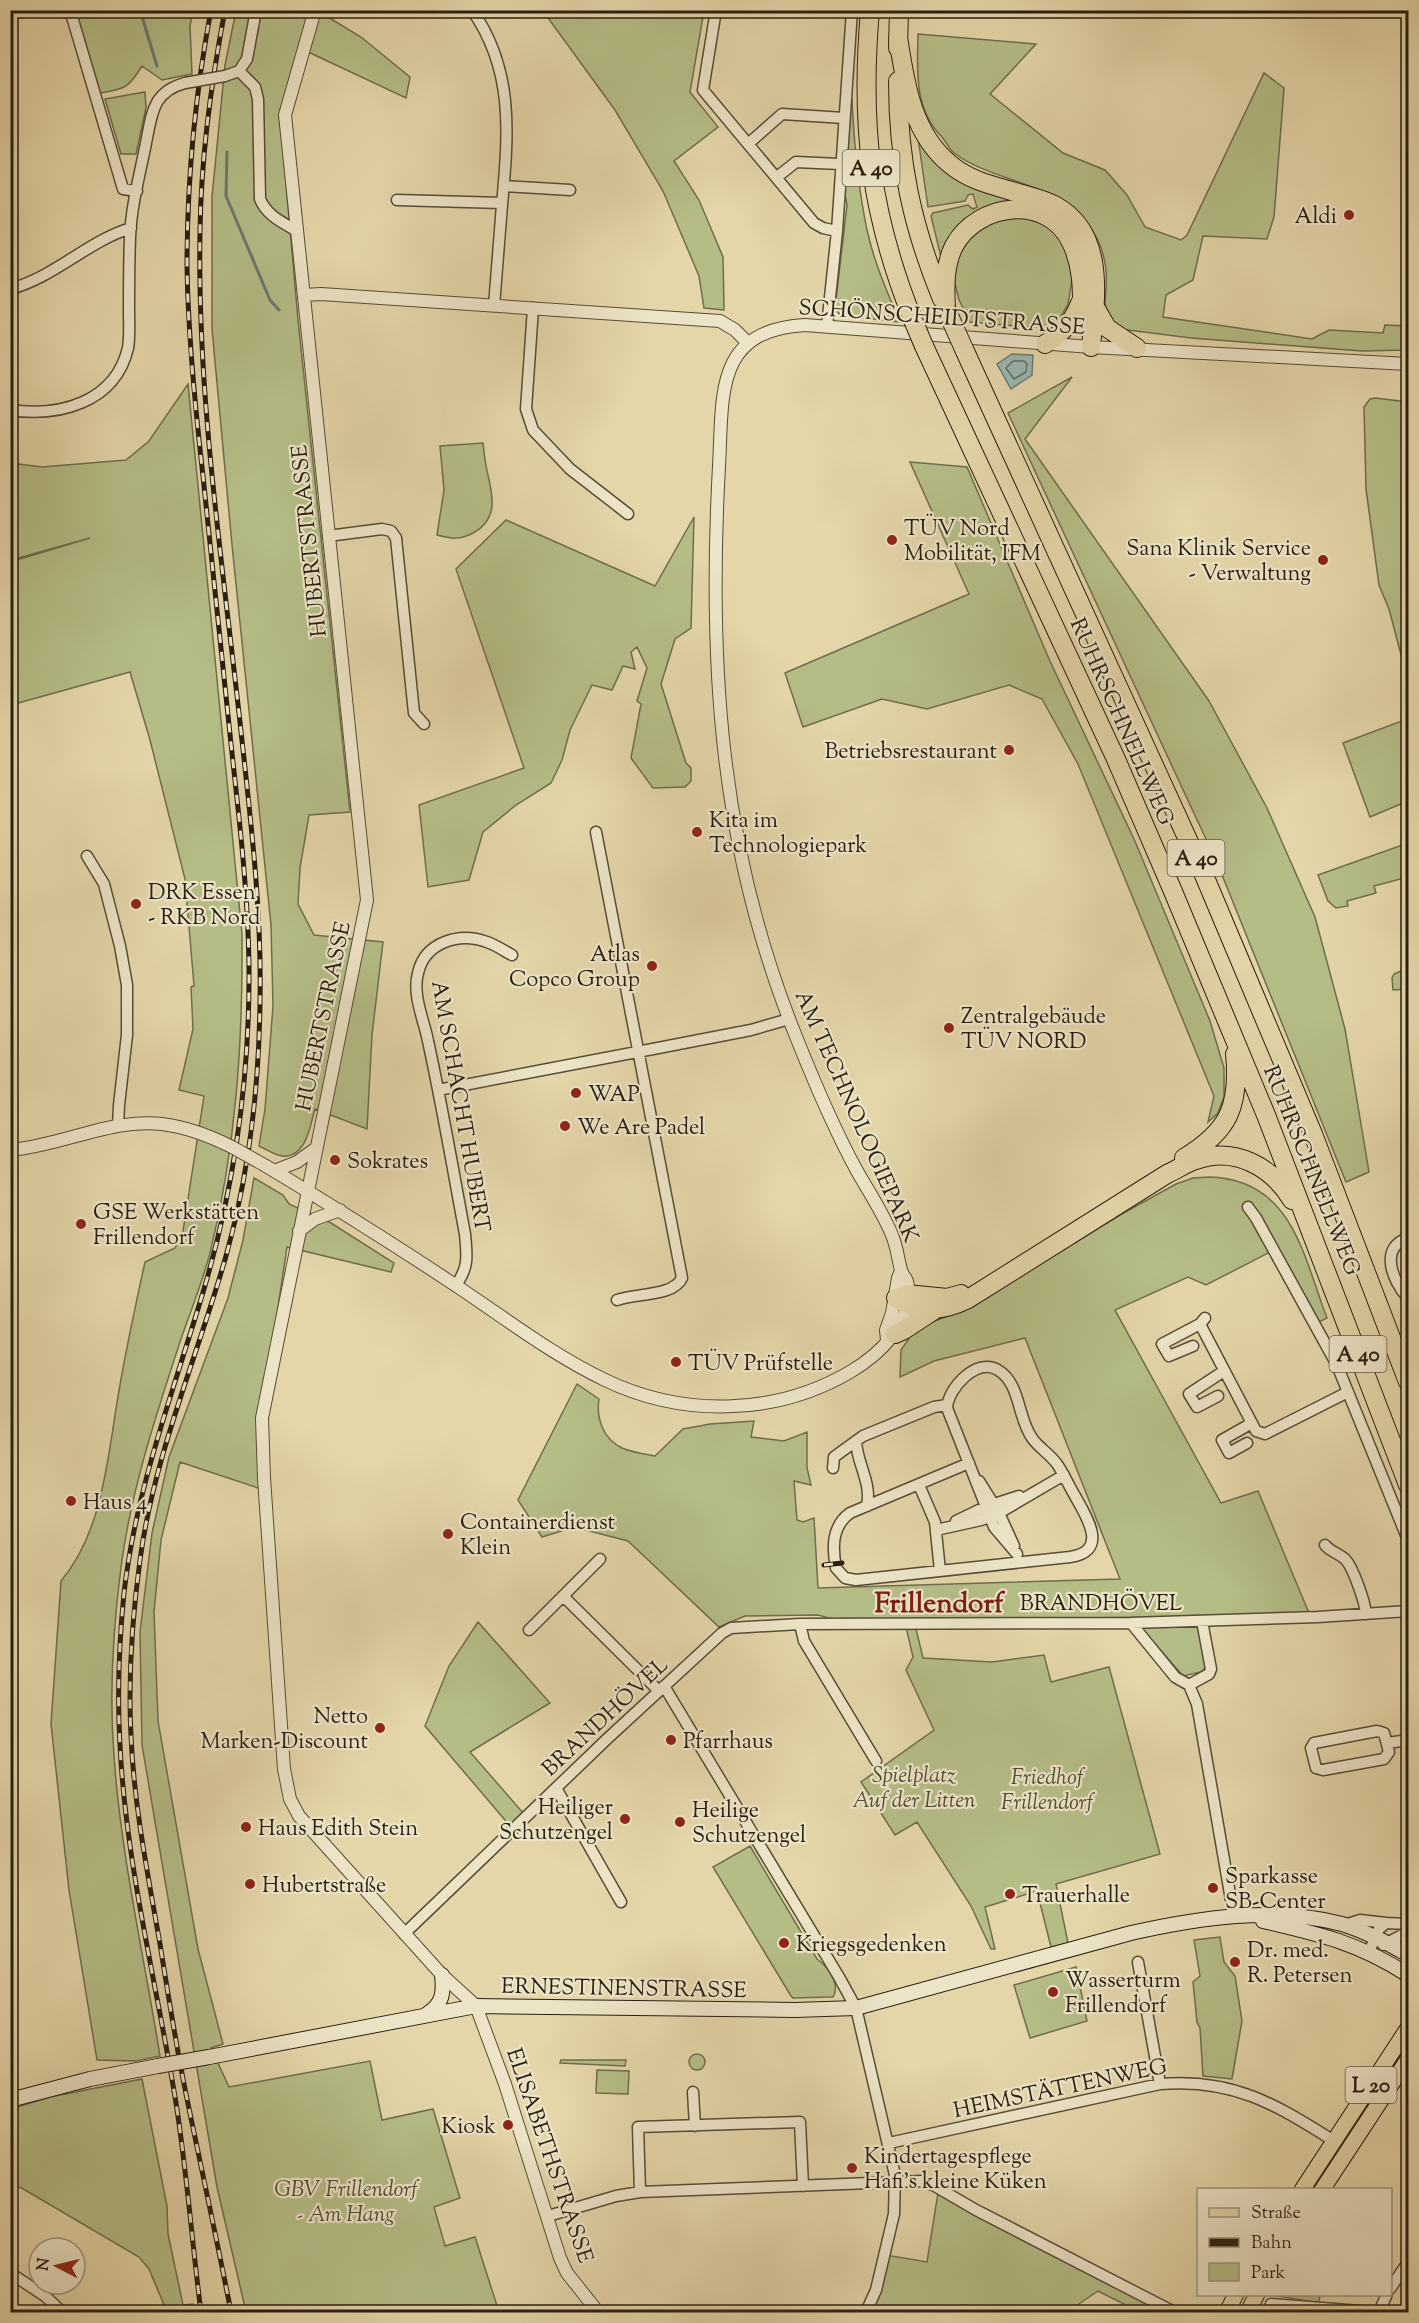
<svg xmlns="http://www.w3.org/2000/svg" width="1419" height="2323" viewBox="0 0 1419 2323" font-family="'Sorts Mill Goudy',serif">
	<style>
		.green { fill: #b5bd87; stroke: #6e6e4c; stroke-width: 1.5 }
		.water { fill: #99b7b3; stroke: #6c7a72; stroke-width: 1.5 }
		.lines { fill: none; stroke-linecap: round; stroke-linejoin: round }
		.shore { stroke: #606a62; stroke-width: 1.5 }
		.stream { stroke: #6c7a72; stroke-width: 3 }
		.minor-casing { stroke: #574c37; stroke-width: 13 }
		.tertiary-casing { stroke: #574c37; stroke-width: 14 }
		.secondary-casing { stroke: #281e11; stroke-width: 16 }
		.primary-casing { stroke: #281e11; stroke-width: 17 }
		.motorway-casing { stroke: #281e11; stroke-width: 20 }
		.minor { stroke: #ede4c7; stroke-width: 10 }
		.tertiary { stroke: #ede4c7; stroke-width: 12 }
		.secondary { stroke: #ede4c7; stroke-width: 14 }
		.primary { stroke: #e4d6a9; stroke-width: 15 }
		.motorway { stroke: #e4d6a9; stroke-width: 18 }
		.rail-casing { stroke: #281e11; stroke-width: 5 }
		.rail { stroke: #ede4c7; stroke-width: 3; stroke-dasharray: 9; stroke-linecap: butt }
		.minor-bridge-casing { stroke: #574c37; stroke-width: 13; stroke-linecap: butt }
		.tertiary-bridge-casing { stroke: #574c37; stroke-width: 14; stroke-linecap: butt }
		.secondary-bridge-casing { stroke: #281e11; stroke-width: 16; stroke-linecap: butt }
		.motorway-bridge-casing { stroke: #281e11; stroke-width: 20; stroke-linecap: butt }
		.minor-bridge { stroke: #ede4c7; stroke-width: 10 }
		.tertiary-bridge { stroke: #ede4c7; stroke-width: 12 }
		.secondary-bridge { stroke: #ede4c7; stroke-width: 14 }
		.motorway-bridge { stroke: #e4d6a9; stroke-width: 18 }
		.poi-dot { fill: #8f2418; stroke: #ede4c7; stroke-width: 2 }
		.labels { text-anchor: middle; stroke-width: 4.5; stroke-linejoin: round; paint-order: stroke }
		.shield { fill: #ede4c7; stroke: #635948; stroke-width: 1.5 }
		.shield-label { font-size: 21px; font-weight: bold; fill: #281e11 }
		.poi-label { font-size: 22px; fill: #281e11; stroke: #ede4c7; text-anchor: start }
		.street-label { font-size: 22px; fill: #281e11; stroke: #ede4c7 }
		.park-label { font-size: 22px; font-style: italic; fill: #524e34; stroke: #ede4c7 }
		.district-label { font-size: 28px; font-weight: bold; fill: #7a1f14; stroke: #ede4c7 }
	</style>
	<rect width="100%" height="100%" fill="#e4d6a9"/>
	<filter id="stains"><feTurbulence type="fractalNoise" baseFrequency=".00333" numOctaves="4"/><feColorMatrix values="0 0 0 0 .2 0 0 0 0 .09 0 0 0 0 .02 0 0 0 .5 -.17"/></filter>
	<radialGradient id="worn" r=".72"><stop offset=".6" stop-color="#630" stop-opacity="0"/><stop offset="1" stop-color="#630" stop-opacity=".3"/></radialGradient>
	<path class="green" d="M72 11H193L190 26 192 74 162 80 142 66C126 92 123 88 95 94Z
		M236 11H313L280 115 298 320 350 812 309 815 300 868 298 904 314 935 383 942 372 1035 367 1129 315 1109C310 1126 306 1159 282 1156 274 1155 266 1149 259 1146L265 1109 273 1006 271 925 232 545 212 329V197L225 65Z
		M318 11 361 37 410 77 406 98 306 51Z
		M543 11H704L690 92 718 127 674 161 699 200 723 257 724 310 704 308 699 276 663 191 615 110Z
		M918 34 1036 44 990 94 1063 153 1105 170 1127 195 1145 227 1181 240 1187 235 1264 73 1284 88 1274 217 1267 239 1203 236 1193 280 1166 295 1163 317 1312 339 1329 330 1383 333 1385 325 1408 326V350L1362 351 1191 338 1120 329C1116 325 1111 320 1108 315 1103 307 1106 297 1106 289 1108 265 1103 244 1088 224 1071 202 1049 193 1024 184 1000 175 973 168 953 152 949 148 946 142 942 137 914 109 917 71 918 34Z
		M145 92 146 108 136 154H121L105 99Z
		M852 100C854 143 858 187 867 230 874 262 887 292 900 322L840 315 835 308 847 205 844 189 846 104Z
		M917 131 927 150 1028 201 1007 203 942 261 931 216 933 213 968 205 973 209 977 207 973 194 968 195 965 201 928 207Z
		M1005 216 1041 220 1064 240 1073 274 1068 304 1060 318 1045 326 1025 327 970 322 959 300 954 280 955 261 974 230Z
		M1072 377 1025 439 1209 701 1267 808 1315 917 1345 1029 1369 1172 1346 1182 1218 865 1008 413Z
		M188 384 242 934C243 1042 236 1148 210 1253 202 1284 189 1315 179 1345 155 1418 131 1491 121 1567 113 1629 109 1693 114 1756 121 1857 144 1956 160 2056L136 2061 97 2060 69 1890 51 1724 61 1581C105 1529 108 1450 120 1385 127 1344 136 1303 145 1262L175 1248 183 1231 204 1096 179 1090 193 1029 191 987 194 986 185 879 150 740 130 672 11 705 10 562 90 538 11 560V463L42 467 126 460 149 441Z
		M1375 398 1408 402V681L1389 609 1379 585 1366 489 1364 407 1370 399Z
		M483 443C484 453 485 462 487 471 493 495 499 519 473 533 460 540 452 539 437 535L444 490 440 446Z
		M910 462 967 467 1049 659 1134 839 1210 1021 1224 1068V1097L1218 1113 1208 1122 1214 1096 1078 764 1042 699 1009 685 927 709 882 699 803 727 785 673 969 594Z
		M694 517 691 628 675 639 661 684 686 763 691 768V781L685 787 653 788 631 758 641 704 637 701 647 668 637 647 631 652 635 669 623 666 612 690 592 685 570 730 562 760 551 783 516 805 483 832 469 880 428 887 419 805 524 768 456 569 506 520 655 586Z
		M1407 719 1408 801 1370 817 1343 743Z
		M1408 843V877L1374 886 1376 893 1347 901 1348 906 1336 908 1328 901 1318 875Z
		M1408 968V989L1393 990 1392 978 1394 974Z
		M1209 1177C1292 1179 1303 1255 1327 1318L1317 1323 1274 1250 1206 1285 1188 1277 1115 1310 1221 1503 1258 1491 1309 1613 1184 1617 836 1620 818 1615 745 1616 719 1627 628 1541 574 1527 542 1537 518 1500 577 1384 599 1399C596 1418 603 1439 622 1448 631 1452 644 1454 655 1456L683 1429 710 1424 754 1421 751 1437 784 1441 807 1432V1468L811 1485 794 1481 797 1520 803 1522 814 1518 818 1588 1120 1579 1025 1338 934 1361 900 1377 901 1350 916 1328 967 1309 1120 1215 1176 1184 1193 1178Z
		M254 1178 283 1195 289 1204 331 1223 394 1263 391 1272 287 1247 264 1401V1490L180 1462 161 1540 154 1612 158 1721 198 1949 223 2044 211 2048 229 2087 370 2061 382 2120 433 2109 460 2198 434 2207 445 2246 475 2237 499 2312H246L217 2187 142 1745 140 1632 152 1533 169 1457 228 1298 243 1240Z
		M478 1622 550 1703 470 1752 524 1814 510 1826 425 1726 449 1666Z
		M1200 1622 1206 1667 1201 1672 1183 1676 1138 1624Z
		M906 1627 916 1629 923 1658 992 1662 1044 1655 1051 1682 1109 1667 1160 1854 1056 1884 1068 1943 1051 1947 1037 1891 985 1907 995 1949H991L971 1906 917 1822 895 1835 861 1782 934 1730 906 1670 913 1657Z
		M750 1846 817 1959C827 1966 841 1984 833 1997L793 1998 791 1996 713 1867Z
		M1220 1937 1224 1962 1235 1976 1242 2021 1232 2079 1203 2076 1200 2028 1197 2022 1193 1982 1200 1976 1194 1940Z
		M1076 1967 1087 2021 1030 2038 1014 1985Z
		M1408 2037V2043L1316 2189 1308 2190Z
		M689 2062a8 8 0 1 1 16 0a8 8 0 1 1-16 0Z
		M561 2060H626L625 2066 560 2063Z
		M597 2070 629 2071 628 2094 596 2093Z
		M142 2079 167 2206 168 2234 183 2305 193 2304 195 2312H167L149 2269 139 2257 20 2187H11V2109L50 2097Z
		M938 2193 1175 2312H1140L1098 2291 1067 2312H870L886 2255 927 2262Z
		M1273 2294 1320 2295 1319 2303 1272 2295Z"/>
	<path class="water" d="M1012 354 1033 355 1032 375 1011 389 997 364Z"/>
	<g class="lines">
		<path class="shore" d="M1013 361H1024L1027 364 1026 372 1014 379 1006 368Z"/>
		<path class="stream" d="M140 10 157 66
			M227 152 226 196 270 300 279 310"/>
		<g class="minor-casing">
			<path id="minor" d="M70 10 123 189 137 191
				M472 10C515 71 508 136 502 205 499 239 497 272 494 306
				M716 10 703 90 814 223 823 228 837 231
				M239 71 255 87 258 99 260 199C267 216 282 222 297 231
				M225 76 239 71 247 59 256 10
				M748 144 782 114 844 118
				M777 177 796 162 840 164
				M504 186 570 190
				M397 200 502 203
				M10 289C55 277 88 241 131 228
				M533 308 526 409 533 430 570 469 628 514
				M827 326 837 231 852 10
				M10 410C59 417 115 403 128 348 130 336 129 323 129 311 129 287 129 262 130 238 131 206 140 174 146 143 152 114 152 92 185 83
				M328 536 382 529 391 531 396 538 414 713 424 724
				M596 832 682 1278C673 1297 635 1293 617 1300
				M87 856 104 884 120 946 127 985V1035L119 1105 118 1126
				M438 1090 658 1048 751 1030 789 1019
				M1248 1207 1256 1218 1337 1365 1408 1540
				M1408 1238C1379 1247 1392 1281 1408 1298
				M456 1285C469 1267 467 1256 465 1234 453 1170 442 1105 428 1041 424 1020 412 995 418 973 425 942 459 932 487 942 496 945 504 951 512 955
				M1205 1318 1200 1324 1256 1431 1265 1434 1348 1392
				M1193 1346 1169 1356 1162 1344 1200 1324
				M1218 1396 1197 1407 1189 1394 1224 1371
				M856 1441C857 1464 872 1483 867 1506
				M1247 1443 1229 1453 1222 1440 1252 1423
				M969 1463 850 1513C832 1526 832 1547 836 1568L845 1578 856 1580 1070 1557C1110 1551 1086 1516 1075 1496 1069 1486 1064 1474 1057 1464 1050 1454 1039 1448 1032 1438 1017 1417 1021 1384 998 1370 977 1357 948 1388 947 1408L994 1527 1017 1554
				M833 1468 834 1457 863 1436 934 1407 947 1405
				M979 1481 999 1513 1014 1546
				M919 1485 935 1522 940 1571
				M956 1521 985 1507 1019 1496
				M936 1530 981 1520 999 1513 1064 1475
				M1325 1545C1331 1552 1338 1553 1345 1559 1353 1567 1365 1602 1366 1614
				M563 1596 600 1559
				M1131 1623 1175 1677 1189 1685 1197 1704 1234 1917
				M800 1624 804 1641 876 1761
				M529 1630 563 1596 659 1691
				M1189 1685 1209 1674 1211 1669 1202 1621
				M664 1686 839 1977 856 2008 895 2175 894 2214 876 2290 866 2312
				M1377 1731 1384 1733 1389 1752 1384 1759 1323 1770 1316 1768 1311 1748 1314 1743Z
				M1388 1743 1408 1740
				M556 1788 621 1902
				M1345 1925 1360 1920 1386 1923
				M404 1934 607 1739 722 1633 731 1628 800 1624 1131 1623 1318 1617 1408 1611
				M1383 1945 1408 1932
				M1369 1952 1379 1929 1386 1923 1408 1924
				M1138 1962 1160 2084
				M693 2092 695 2126
				M889 2143 1160 2084C1233 2078 1275 2104 1334 2141
				M640 2192 638 2127 800 2122 803 2186
				M548 2216 616 2196 640 2192 921 2181 933 2185 976 2210 1174 2312
				M10 2273 45 2296 62 2312
				M1390 2289 1408 2262
				M1271 2304 1373 2312
				M1379 2312 1387 2294"/>
		</g>
		<g class="tertiary-casing">
			<path id="tertiary" d="M315 10 285 115 367 900 262 1418 264 1478 284 1769 290 1799 299 1816 442 1975 476 2006 505 2084 560 2258 567 2273 598 2312
				M304 295 321 294 720 321 735 330 747 342
				M10 1150C61 1146 111 1118 162 1124 187 1127 210 1136 232 1147
				M266 1166C331 1205 395 1245 458 1287 506 1319 553 1355 605 1380 682 1417 775 1416 850 1372 879 1355 911 1325 908 1287 907 1275 905 1281 901 1270 898 1259 897 1247 892 1235 883 1213 869 1192 857 1171 834 1129 815 1084 797 1039 720 850 708 667 719 466 723 395 714 330 805 325L1091 347 1408 364
				M274 1171 297 1162 315 1149
				M299 1231 315 1219 340 1210
				M887 1340 886 1330 892 1313 898 1278 901 1271"/>
		</g>
		<g class="secondary-casing">
			<path id="secondary" d="M1263 1921C1319 1934 1359 1943 1408 1975
				M427 2014C443 2004 444 1992 442 1975
				M209 2057 476 2006 795 2010 856 2008 1131 1933C1198 1918 1274 1906 1342 1924 1365 1931 1388 1943 1408 1955
				M10 2100 90 2079 158 2066"/>
		</g>
		<g class="primary-casing">
			<path id="primary" d="M1302 2190 1408 2028
				M1322 2190 1408 2059
				M1227 2312 1236 2294
				M1248 2312 1257 2294"/>
		</g>
		<g class="motorway-casing">
			<path id="motorway" d="M870 10C860 125 870 213 913 320
				M898 37C905 83 912 134 951 165 972 182 996 186 1022 194 1033 197 1045 200 1056 206 1107 235 1095 300 1091 347
				M898 48 899 10
				M898 81C898 161 912 226 942 299
				M1095 307 1107 328 1137 348
				M946 309C945 288 944 266 954 246 978 202 1048 194 1071 242 1084 269 1082 296 1082 324
				M1045 344C1062 334 1073 322 1080 303
				M924 346 1115 757 1172 889 1266 1115 1408 1485
				M964 349 1204 875 1313 1134 1408 1382
				M1184 1158C1229 1131 1240 1106 1235 1054
				M900 1297 907 1294 947 1298 961 1294
				M896 1298C920 1315 944 1311 968 1299L1167 1174C1176 1170 1186 1163 1196 1160 1235 1146 1272 1167 1292 1200
				M895 1334 904 1330 933 1311"/>
		</g>
		<use href="#minor" class="minor"/>
		<use href="#tertiary" class="tertiary"/>
		<use href="#secondary" class="secondary"/>
		<use href="#primary" class="primary"/>
		<use href="#motorway" class="motorway"/>
		<g class="rail-casing">
			<path id="rail" d="M225 10C211 83 201 157 200 231 197 395 222 559 240 722 250 815 262 908 260 1002 259 1087 249 1174 226 1256 197 1358 154 1455 140 1560 132 1619 128 1677 131 1736 134 1806 148 1875 160 1944 168 1994 176 2045 186 2094 201 2167 217 2240 231 2312
				M824 1565 842 1563
				M201 2312C192 2243 187 2173 176 2103 157 1985 126 1866 120 1745 117 1695 119 1644 124 1593 136 1487 174 1390 204 1289 235 1184 250 1075 249 965 248 891 239 817 231 744 222 655 212 565 203 476 195 406 188 337 187 266 187 180 195 95 211 10"/>
		</g>
		<use href="#rail" class="rail"/>
		<g class="minor-bridge-casing">
			<path id="minor-bridge" d="M185 83 225 76"/>
		</g>
		<g class="tertiary-bridge-casing">
			<path id="tertiary-bridge" d="M232 1147 266 1166"/>
		</g>
		<g class="secondary-bridge-casing">
			<path id="secondary-bridge" d="M158 2066 209 2057"/>
		</g>
		<g class="motorway-bridge-casing">
			<path id="motorway-bridge" d="M946 309 964 349
				M913 320 924 346"/>
		</g>
		<use href="#minor-bridge" class="minor-bridge"/>
		<use href="#tertiary-bridge" class="tertiary-bridge"/>
		<use href="#secondary-bridge" class="secondary-bridge"/>
		<use href="#motorway-bridge" class="motorway-bridge"/>
	</g>
	<g class="poi-dot">
		<circle cx="1349" cy="215" r="6"/>
		<circle cx="892" cy="540" r="6"/>
		<circle cx="1323" cy="560" r="6"/>
		<circle cx="1009" cy="750" r="6"/>
		<circle cx="697" cy="832" r="6"/>
		<circle cx="136" cy="904" r="6"/>
		<circle cx="652" cy="966" r="6"/>
		<circle cx="949" cy="1028" r="6"/>
		<circle cx="576" cy="1093" r="6"/>
		<circle cx="565" cy="1126" r="6"/>
		<circle cx="335" cy="1160" r="6"/>
		<circle cx="81" cy="1224" r="6"/>
		<circle cx="676" cy="1362" r="6"/>
		<circle cx="71" cy="1501" r="6"/>
		<circle cx="448" cy="1534" r="6"/>
		<circle cx="380" cy="1728" r="6"/>
		<circle cx="671" cy="1740" r="6"/>
		<circle cx="625" cy="1819" r="6"/>
		<circle cx="680" cy="1822" r="6"/>
		<circle cx="246" cy="1827" r="6"/>
		<circle cx="250" cy="1884" r="6"/>
		<circle cx="1213" cy="1888" r="6"/>
		<circle cx="1010" cy="1894" r="6"/>
		<circle cx="784" cy="1943" r="6"/>
		<circle cx="1235" cy="1962" r="6"/>
		<circle cx="1053" cy="1992" r="6"/>
		<circle cx="508" cy="2125" r="6"/>
		<circle cx="852" cy="2168" r="6"/>
	</g>
	<g class="labels">
		<g class="shield">
			<rect x="842.5" y="150" width="57" height="36" rx="4.5"/>
			<rect x="1167.5" y="840" width="57" height="36" rx="4.5"/>
			<rect x="1329.5" y="1336" width="57" height="36" rx="4.5"/>
			<rect x="1345.5" y="2067" width="51" height="36" rx="4.5"/>
		</g>
		<g class="shield-label">
			<text x="871" y="175">A 40</text>
			<text x="1196" y="865">A 40</text>
			<text x="1358" y="1361">A 40</text>
			<text x="1371" y="2092">L 20</text>
		</g>
		<g class="poi-label">
			<text x="1337" y="223" text-anchor="end">Aldi</text>
			<text x="904" y="535">TÜV Nord<tspan x="904" dy="25">Mobilität, IFM</tspan></text>
			<text x="1311" y="555" text-anchor="end">Sana Klinik Service<tspan x="1311" dy="25">- Verwaltung</tspan></text>
			<text x="997" y="758" text-anchor="end">Betriebsrestaurant</text>
			<text x="709" y="827">Kita im<tspan x="709" dy="25">Technologiepark</tspan></text>
			<text x="148" y="899">DRK Essen<tspan x="148" dy="25">- RKB Nord</tspan></text>
			<text x="640" y="961" text-anchor="end">Atlas<tspan x="640" dy="25">Copco Group</tspan></text>
			<text x="961" y="1023">Zentralgebäude<tspan x="961" dy="25">TÜV NORD</tspan></text>
			<text x="588" y="1101">WAP</text>
			<text x="577" y="1134">We Are Padel</text>
			<text x="347" y="1168">Sokrates</text>
			<text x="93" y="1219">GSE Werkstätten<tspan x="93" dy="25">Frillendorf</tspan></text>
			<text x="688" y="1370">TÜV Prüfstelle</text>
			<text x="83" y="1509">Haus 4</text>
			<text x="460" y="1529">Containerdienst<tspan x="460" dy="25">Klein</tspan></text>
			<text x="368" y="1723" text-anchor="end">Netto<tspan x="368" dy="25">Marken-Discount</tspan></text>
			<text x="683" y="1748">Pfarrhaus</text>
			<text x="613" y="1814" text-anchor="end">Heiliger<tspan x="613" dy="25">Schutzengel</tspan></text>
			<text x="692" y="1817">Heilige<tspan x="692" dy="25">Schutzengel</tspan></text>
			<text x="258" y="1835">Haus Edith Stein</text>
			<text x="1225" y="1883">Sparkasse<tspan x="1225" dy="25">SB-Center</tspan></text>
			<text x="262" y="1892">Hubertstraße</text>
			<text x="1022" y="1902">Trauerhalle</text>
			<text x="796" y="1951">Kriegsgedenken</text>
			<text x="1247" y="1957">Dr. med.<tspan x="1247" dy="25">R. Petersen</tspan></text>
			<text x="1065" y="1987">Wasserturm<tspan x="1065" dy="25">Frillendorf</tspan></text>
			<text x="496" y="2133" text-anchor="end">Kiosk</text>
			<text x="864" y="2163">Kindertagespflege<tspan x="864" dy="25">Hafi’s kleine Küken</tspan></text>
		</g>
		<g class="street-label">
			<text transform="translate(942 316) rotate(4)" y="8">SCHÖNSCHEIDTSTRASSE</text>
			<text transform="translate(308 541) rotate(-96)" y="8">HUBERTSTRASSE</text>
			<text transform="translate(1123 721) rotate(66)" y="8">RUHRSCHNELLWEG</text>
			<text transform="translate(322 1016) rotate(-78)" y="8">HUBERTSTRASSE</text>
			<text transform="translate(462 1106) rotate(80)" y="8">AM SCHACHT HUBERT</text>
			<text transform="translate(858 1116) rotate(66)" y="8">AM TECHNOLOGIEPARK</text>
			<text transform="translate(1313 1170) rotate(68)" y="8">RUHRSCHNELLWEG</text>
			<text x="1101" y="1610">BRANDHÖVEL</text>
			<text transform="translate(604 1716) rotate(-43)" y="8">BRANDHÖVEL</text>
			<text transform="translate(624 1987) rotate(1)" y="8">ERNESTINENSTRASSE</text>
			<text transform="translate(1060 2087) rotate(-12)" y="8">HEIMSTÄTTENWEG</text>
			<text transform="translate(551 2155) rotate(71)" y="8">ELISABETHSTRASSE</text>
		</g>
		<g class="park-label">
			<text x="914" y="1782">Spielplatz<tspan x="914" dy="25">Auf der Litten</tspan></text>
			<text x="1047" y="1784">Friedhof<tspan x="1047" dy="25">Frillendorf</tspan></text>
			<text x="346" y="2196">GBV Frillendorf<tspan x="346" dy="25">- Am Hang</tspan></text>
		</g>
		<g class="district-label">
			<text x="939" y="1612">Frillendorf</text>
		</g>
	</g>
	<rect width="1419" height="2323" fill="none" stroke="#e4d6a9" stroke-width="36"/>
	<rect x="12" y="12" width="1395" height="2299" fill="none" stroke="#281e11" stroke-width="3"/>
	<rect x="18" y="18" width="1383" height="2287" fill="none" stroke="#281e11" stroke-width="1.5"/>
	<rect x="1197" y="2188" width="195" height="108" fill="#ede4c7" stroke="#9e957e" stroke-width="1.5"/>
	<rect x="1209" y="2208" width="30" height="9" fill="#e4d6a9" stroke="#9e957e" stroke-width="1.5"/>
	<text x="1251" y="2218" font-size="18" fill="#281e11">Straße</text>
	<rect x="1209" y="2238" width="30" height="9" fill="#281e11" stroke="#9e957e" stroke-width="1.5"/>
	<text x="1251" y="2248" font-size="18" fill="#281e11">Bahn</text>
	<rect x="1209" y="2263" width="30" height="18" fill="#b5bd87" stroke="#9e957e" stroke-width="1.5"/>
	<text x="1251" y="2278" font-size="18" fill="#281e11">Park</text>
	<g transform="translate(57 2266) rotate(277)"><circle r="28" fill="#ede4c7" stroke="#9e957e" stroke-width="1.5"/>
	<path d="M0-4.5L10 22L0 15L-10 22Z" fill="#8f2418"/>
	<text y="-9" font-size="16" font-weight="bold" text-anchor="middle" fill="#281e11">N</text>
	</g>
	<rect width="100%" height="100%" filter="url(#stains)"/>
	<rect width="100%" height="100%" fill="url(#worn)"/>
</svg>
